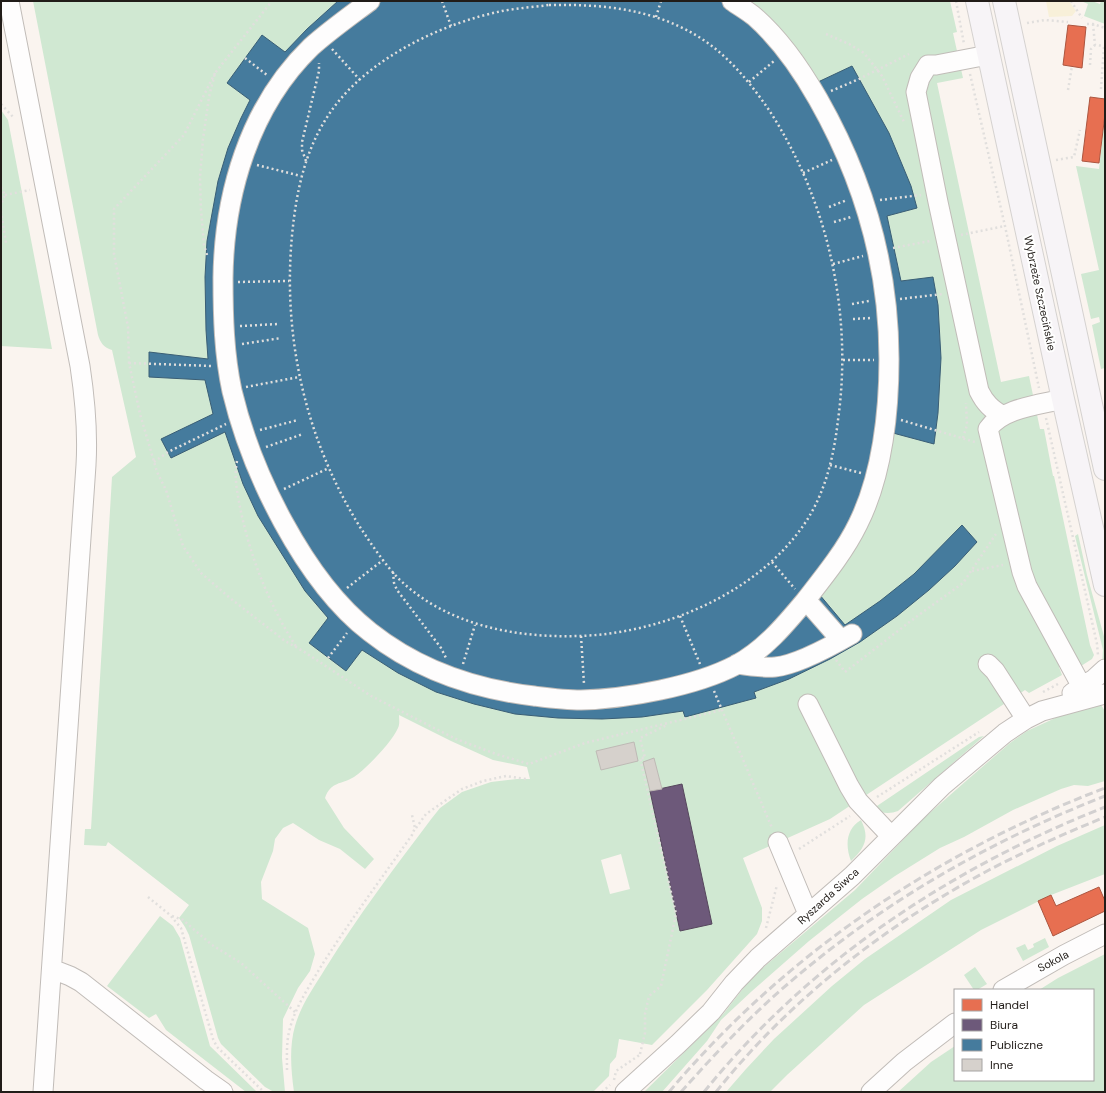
<svg xmlns="http://www.w3.org/2000/svg" width="1106" height="1093" viewBox="0 0 1106 1093" font-family="'DM Sans',sans-serif">
	<style>
		.green { fill: #d0e8d2; fill-rule: evenodd }
		.sand { fill: #f8f0d9 }
		.shops { fill: #e76f51; stroke: #ac5640 }
		.offices { fill: #6d597a; stroke: #56475d }
		.public { fill: #457b9d; stroke: #3a5e75 }
		.building { fill: #d6d1cc; stroke: #beb9b5 }
		.lines { fill: none; stroke-linecap: round; stroke-linejoin: round }
		.minor-casing { stroke: #c1bcb8; stroke-width: 21 }
		.major-casing { stroke: #d5d2d0; stroke-width: 24 }
		.path { stroke: #e1dfdd; stroke-width: 2.5; stroke-dasharray: 2 3; stroke-linecap: butt }
		.minor { stroke: #fefdfd; stroke-width: 19 }
		.major { stroke: #f7f4f7; stroke-width: 22 }
		.rail { stroke: #d2d0d0; stroke-width: 3; stroke-dasharray: 8 4; stroke-linecap: butt }
		.labels { text-anchor: middle; stroke-width: 4; stroke-linejoin: round; paint-order: stroke }
		.street-label { font-size: 11px; fill: #211c18; stroke: #fff }
	</style>
	<rect width="100%" height="100%" fill="#faf4ef"/>
	<path class="green" d="M33 1H950L957 32 953 33 963 78 937 83 1001 382 1029 376 1040 429H1044L1053 476H1054L1090 645 1094 655 1092 659 1081 666 1075 656 1059 667 1062 675 1029 693 1025 690 830 819 743 858 762 908V921L757 934 707 990 652 1045 619 1039 616 1057 610 1064 609 1076 593 1092H294C291 1070 289 1047 295 1026 301 1005 314 987 325 969 358 916 395 867 432 818L440 808 462 792 491 782 517 779H530L527 767 493 760 451 741 399 715C399 719 400 724 398 728 392 742 367 768 354 777 341 785 331 781 325 798L344 828 374 859 365 869 340 849 319 840 293 823 283 828 275 839 273 851 261 882 262 899 308 928 315 954 310 971 298 988 283 1019 282 1058 285 1092H274L265 1087 221 1044 218 1038 189 935 185 927 179 918 189 905 108 842 106 846 84 845 85 829H91L112 477 136 457 112 350C104 348 100 342 98 335ZM621 854 630 889 610 894 601 860Z
		M1081 1H1092L1100 4 1101 1H1105V24L1084 16 1088 4Z
		M1 110 8 120 52 349 1 346Z
		M1105 114V368L1101 369 1092 325 1100 322 1099 317 1091 319 1081 274 1099 270 1076 166 1099 169Z
		M1078 534 1087 575 1105 640V659L1102 665 1103 650 1075 536Z
		M1099 702 1105 711V781L1088 786 1074 785 1061 789 1013 810 964 837 940 848 895 876 862 899 809 941 752 991 721 1020 707 1041 662 1092H644L724 1013 752 977 855 890 924 818 966 781 1010 743 1027 731 1064 714Z
		M984 736 898 811C890 814 881 814 874 808L979 737Z
		M861 820C870 838 865 848 851 861 845 845 846 829 861 820Z
		M1105 825V874L1051 895 981 930 864 1005 787 1075 770 1092H726L746 1069 774 1039 832 986 865 959 951 900 1057 846Z
		M160 916 173 926 180 938 210 1046 257 1092H246L166 1030 156 1014 149 1018 107 986Z
		M1045 938 1049 947 1023 961 1016 948 1025 944 1028 950 1034 947 1033 944Z
		M1105 954V1092H898L931 1062 955 1046V1080H1093V990H1039L1058 978Z
		M975 967 987 984 977 990H974L964 975Z"/>
	<path class="sand" d="M1046 1H1069L1076 11 1072 16 1049 17Z"/>
	<path class="shops" d="M1068 25 1086 27 1082 68 1063 65Z
		M1090 97 1105 99V114L1099 163 1082 161Z
		M1099 887 1105 901V911L1053 936 1038 901 1051 895 1056 906Z"/>
	<path class="offices" d="M682 784 712 924 680 931 650 791Z"/>
	<path class="public" d="M338 1H747L818 82 852 66 889 133 911 186 917 208 887 216 901 281 933 277 938 305 941 358 938 413 934 444 893 433 819 594 845 625 880 601 914 574 962 525 977 542 955 566 929 590 897 616 860 642 830 659 789 679 754 692 756 698 685 717 683 711 642 717 602 719 558 718 515 714 474 704 436 692 398 673 362 650 346 671 309 643 328 618 305 591 258 516 243 484 225 432 171 458 161 439 213 414 205 380 149 377V352L208 359 206 330 205 277 207 241 218 181 228 148 241 118 250 100 227 83 262 35 285 52 307 29Z"/>
	<path class="building" d="M634 742 638 761 601 770 596 751Z
		M654 758 662 789 650 791 643 762Z"/>
	<g class="lines">
		<g class="minor-casing">
			<path id="minor" d="M9 1 80 366C85 399 88 431 86 465L43 1092
				M370 1C350 16 330 30 311 47 249 107 224 195 223 278 223 316 224 354 232 391 251 471 304 581 370 632 418 670 474 689 534 696 550 698 565 700 581 700 626 699 696 686 736 665 764 650 785 625 805 601 823 578 845 551 858 524 882 476 889 412 889 359 889 265 864 180 818 99 801 69 781 40 755 17 748 11 739 6 732 1
				M988 55 936 65H928L920 78 916 92 938 202 979 391C985 403 991 409 1003 416
				M1063 399C1039 405 1002 408 988 429L1022 572 1027 586 1082 687
				M806 600 841 640
				M737 664C749 666 762 668 775 667 796 665 833 645 852 634
				M988 664 995 671 1026 719
				M1072 693 1094 679 1105 669
				M808 704 849 786 858 801 891 836
				M778 842 808 914
				M52 969 70 976 81 982 206 1080 223 1092
				M1003 990 1064 955 1105 934
				M625 1092 678 1044 711 1012 734 983 758 958 852 876 942 786 1005 733 1026 719 1042 711 1105 694
				M871 1092 904 1062 955 1023"/>
		</g>
		<g class="major-casing">
			<path id="major" d="M977 1 1063 399 1105 585
				M1004 1 1105 469"/>
		</g>
		<path class="path" d="M442 1 451 26
			M956 1 964 44
			M1071 1 1082 18
			M549 5C604 4 658 9 705 41 731 59 751 84 769 110 828 201 853 313 838 420 834 455 826 490 807 520 760 593 662 634 578 636 515 638 447 625 400 580 385 565 372 545 360 527 304 437 281 331 293 226 298 181 309 138 338 102 376 55 444 23 502 11 518 8 534 7 549 5Z
			M656 17 661 1
			M1027 23 1045 20 1068 22
			M1087 24H1093L1105 28
			M1093 24 1095 45 1105 46
			M826 34 849 44 864 53 882 76 904 122
			M332 49 360 80
			M245 58 267 75
			M1090 65 1091 49 1095 45
			M215 73 184 135 114 209V254L128 327 129 363 140 414 157 472 166 490 183 546 201 573 230 598 285 641 303 651 371 696 456 739 496 754 529 764 585 743 722 710
			M970 74 1005 226 1039 388
			M749 82 774 61
			M1101 89 1104 46
			M1068 90 1072 66
			M831 91 859 79 909 54
			M1 104 14 118
			M1056 160 1074 157 1080 130
			M306 161 302 150V142L319 71V63
			M257 165 301 176
			M803 173 832 160
			M1 187 5 195 1 204
			M5 195 30 190
			M880 200 921 195
			M829 207 847 200
			M1 211 6 243
			M834 222 851 217
			M961 235 1005 226
			M893 248 930 241
			M207 255 204 245 201 210 200 177 203 139 209 97 215 73 272 1
			M833 264 863 256
			M238 282 289 281
			M900 299 943 294
			M852 304 869 301
			M853 319 871 318
			M240 326 279 324
			M242 344 281 338
			M843 360H874
			M129 363 212 366
			M246 387 299 377
			M1046 418 1097 644 1098 655
			M901 420 975 442
			M260 430 298 420
			M963 438 967 425 966 403
			M266 447 303 434
			M237 461C234 476 237 492 240 507 250 557 269 605 297 648
			M154 462 168 452 226 424
			M830 465 861 473
			M284 489 329 468
			M772 562 795 589
			M972 571 1003 565
			M393 572 394 583 397 590 441 648 446 658
			M347 588 383 560
			M680 616 700 664
			M581 636 584 684
			M328 658 347 633
			M836 660 845 672 916 617 963 583 996 534
			M463 664 475 625
			M714 691 772 828
			M1043 692 1058 684
			M877 797 979 732
			M416 828 426 814 462 789 483 781 506 776 526 779
			M799 849 850 816
			M148 897 170 915 181 928 213 1039 217 1047 264 1092
			M172 916 183 920 212 945 241 963 295 1012
			M766 928 777 885
			M640 1054 645 1033V1014L649 996 661 986 676 914 640 758H645L640 738 667 725
			M287 1070C287 1056 286 1042 290 1028 296 1006 309 987 320 968 349 922 381 879 412 835L415 828 412 815
			M614 1080 616 1071 641 1054
			M602 1092 610 1085"/>
		<use href="#minor" class="minor"/>
		<use href="#major" class="major"/>
		<path class="rail" d="M669 1092C785 954 937 852 1105 788
			M681 1092C715 1054 750 1016 789 983 883 902 990 841 1105 796
			M704 1092C810 961 949 869 1105 807
			M716 1092C789 1000 886 925 989 870 1027 850 1066 833 1105 817"/>
	</g>
	<g class="labels">
		<g class="street-label">
			<text transform="translate(1040 293) rotate(78)" y="4">Wybrzeże Szczecińskie</text>
			<text transform="translate(828 896) rotate(-42)" y="4">Ryszarda Siwca</text>
			<text transform="translate(1053 961) rotate(-28)" y="4">Sokola</text>
		</g>
	</g>
	<rect width="1106" height="1093" fill="none" stroke="#211c18" stroke-width="4"/>
	<rect x="954" y="989" width="140" height="92" fill="#ffffff" stroke="#a6a4a3"/>
	<rect x="962" y="999" width="20" height="12" fill="#e76f51" stroke="#a6a4a3"/>
	<text x="990" y="1009" font-size="12" fill="#211c18">Handel</text>
	<rect x="962" y="1019" width="20" height="12" fill="#6d597a" stroke="#a6a4a3"/>
	<text x="990" y="1029" font-size="12" fill="#211c18">Biura</text>
	<rect x="962" y="1039" width="20" height="12" fill="#457b9d" stroke="#a6a4a3"/>
	<text x="990" y="1049" font-size="12" fill="#211c18">Publiczne</text>
	<rect x="962" y="1059" width="20" height="12" fill="#d6d1cc" stroke="#a6a4a3"/>
	<text x="990" y="1069" font-size="12" fill="#211c18">Inne</text>
</svg>
